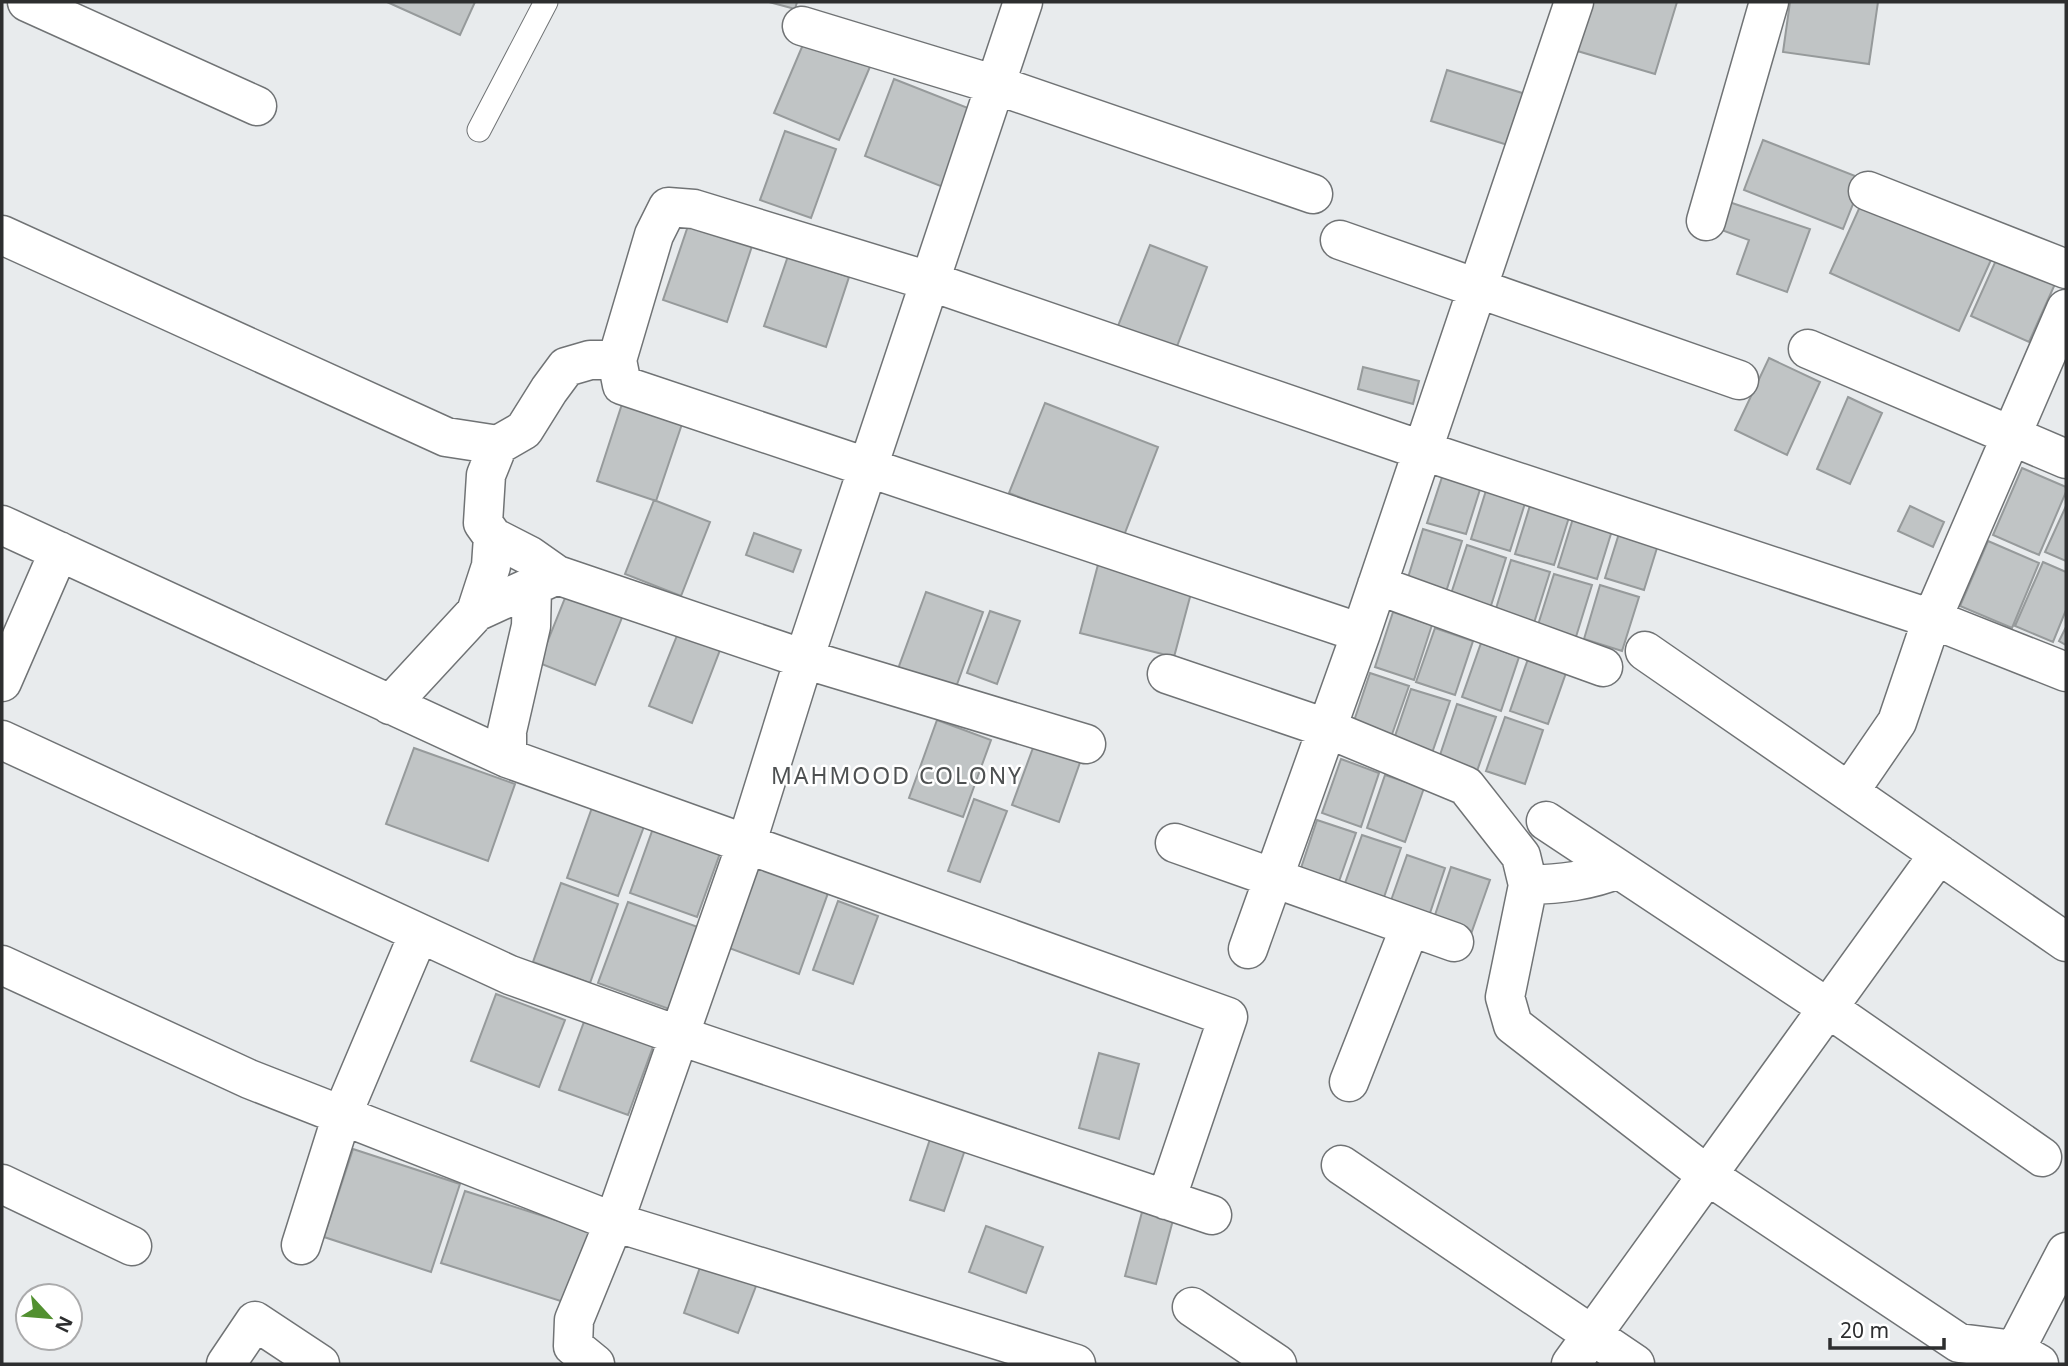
<svg xmlns="http://www.w3.org/2000/svg" width="2068" height="1366" viewBox="0 0 2068 1366" font-family="'Noto Sans',sans-serif">
	<style>
		.building { fill: #c0c4c5; stroke: #969a9b; stroke-width: 2 }
		.lines { fill: none; stroke-linecap: round; stroke-linejoin: round }
		.lane-casing { stroke: #707375; stroke-width: 25 }
		.street-casing { stroke: #707375; stroke-width: 41 }
		.lane { stroke: #fff; stroke-width: 23 }
		.street { stroke: #fff; stroke-width: 38 }
		.labels { text-anchor: middle; stroke-width: 5; stroke-linejoin: round; paint-order: stroke }
		.neighbourhood-label { font-size: 23px; letter-spacing: 2px; fill: #4e5152; stroke: #fff }
	</style>
	<rect width="100%" height="100%" fill="#e8ebed"/>
	<path class="building" d="M387 2H475L460 35Z
		M769 2H797L795 9Z
		M1589 2H1677L1655 74 1574 50Z
		M1790 2H1878L1869 64 1783 52Z
		M807 35 872 62 839 140 774 113Z
		M1447 70 1529 95 1514 147 1431 121Z
		M894 79 973 110 943 187 865 156Z
		M785 131 836 149 811 218 760 200Z
		M1763 140 1863 179 1843 229 1744 190Z
		M1726 201 1810 229 1787 292 1737 274 1749 240 1716 228Z
		M1862 202 1991 260 1959 331 1830 273Z
		M692 214 756 234 727 322 663 300Z
		M1150 245 1207 267 1176 349 1118 326Z
		M788 256 849 277 826 347 764 326Z
		M1997 258 2055 284 2029 342 1971 316Z
		M1769 358 1820 382 1787 455 1735 430Z
		M1363 367 1419 381 1413 404 1358 389Z
		M1848 397 1882 413 1850 484 1817 469Z
		M1045 403 1158 447 1123 538 1009 493Z
		M622 404 682 424 656 501 597 481Z
		M1445 468 1483 480 1466 534 1427 523Z
		M2022 468 2066 487V492L2039 555 1993 535Z
		M1488 484 1527 497 1510 551 1471 539Z
		M1532 499 1571 511 1554 565 1515 554Z
		M654 500 710 522 681 596 625 574Z
		M1910 506 1944 522 1933 547 1898 531Z
		M2066 506V561L2045 552Z
		M1575 512 1614 524 1597 579 1558 567Z
		M1622 524 1661 535 1644 590 1605 578Z
		M1423 529 1462 541 1445 595 1406 584Z
		M754 533 801 550 793 572 746 555Z
		M1988 541 2039 563 2012 628 1960 606Z
		M1467 545 1506 558 1489 612 1449 600Z
		M1100 557 1194 582 1174 657 1080 633Z
		M1511 560 1550 572 1533 626 1494 615Z
		M2043 562 2066 572V610L2053 642 2015 626Z
		M1554 574 1592 585 1575 640 1537 628Z
		M1600 585 1639 597 1622 651 1584 639Z
		M926 592 983 612 955 690 898 669Z
		M567 593 623 615 595 685 539 663Z
		M990 611 1020 621 997 684 967 673Z
		M1393 612 1432 625 1414 680 1375 667Z
		M2066 627V645L2059 641Z
		M1435 628 1473 641 1455 695 1416 682Z
		M678 633 720 650 692 723 649 706Z
		M1481 643 1519 657 1501 711 1462 697Z
		M1529 656 1567 670 1548 724 1510 711Z
		M1370 673 1409 686 1390 740 1352 727Z
		M1411 689 1450 701 1431 756 1393 742Z
		M1457 704 1496 717 1477 771 1439 758Z
		M1505 717 1543 730 1525 784 1486 771Z
		M937 720 991 740 963 817 909 798Z
		M1037 737 1083 754 1059 822 1012 805Z
		M414 748 515 784 488 861 386 824Z
		M1341 759 1379 773 1361 827 1322 813Z
		M1385 775 1424 788 1405 842 1367 828Z
		M974 799 1007 811 980 882 948 871Z
		M594 802 646 821 618 896 567 878Z
		M656 820 723 845 697 917 630 893Z
		M1317 820 1356 833 1337 887 1299 874Z
		M1362 835 1401 848 1382 903 1343 889Z
		M1407 855 1445 868 1427 922 1388 909Z
		M1451 867 1490 880 1471 934 1433 921Z
		M758 868 828 893 799 974 729 948Z
		M561 883 618 904 590 983 533 962Z
		M838 901 878 916 853 984 813 970Z
		M628 902 698 927 669 1009 598 983Z
		M496 994 565 1020 539 1087 471 1061Z
		M585 1019 654 1044 628 1115 559 1090Z
		M1099 1053 1139 1064 1119 1139 1079 1128Z
		M932 1133 967 1144 944 1211 910 1200Z
		M353 1149 460 1184 431 1272 324 1237Z
		M465 1191 590 1231 567 1303 441 1263Z
		M1146 1197 1177 1205 1156 1284 1125 1276Z
		M986 1226 1043 1247 1026 1293 969 1272Z
		M705 1253 761 1273 738 1333 684 1313Z"/>
	<g class="lines">
		<g class="lane-casing">
			<path id="lane" d="M479 130 546 2"/>
		</g>
		<g class="street-casing">
			<path id="street" d="M27 2 257 106
				M802 26 996 85 1313 194
				M1868 191 2066 269
				M1706 221 1769 2
				M2 235 446 437 498 445 524 430 549 390 566 367 590 360H617
				M1340 240 1739 380
				M2066 309 1932 619 2066 672
				M1808 349 2066 459
				M498 445 486 475 483 523 493 537 530 556 557 575 804 659 1086 744
				M2 525 507 758 1228 1017 1166 1200
				M1377 585 1603 667
				M476 612 491 566 493 537
				M1361 633 622 385 617 360 654 235 668 207 694 209 929 281 1421 450 1932 619 1897 722 1849 792
				M1645 651 2066 942
				M1167 674 1326 728 1466 786 1521 856 1528 885 1505 997 1513 1025 1707 1175 1959 1343 2015 1350
				M2 682 59 551
				M390 705 476 612 557 575
				M2 740 510 975 680 1036 1212 1215
				M507 758V731L531 626 532 588
				M1546 821 1828 1008 2042 1157
				M1175 843 1454 942
				M1528 885C1560 884 1589 881 1618 869
				M1248 949 1361 633 1574 2
				M2 965 249 1079 614 1222 746 845 804 659 1023 2
				M1349 1082 1410 927
				M1341 1165 1635 1364
				M2 1184 132 1246
				M301 1245 342 1115 419 933
				M1192 1307 1277 1364
				M226 1364 255 1321 320 1364
				M595 1364 573 1346 574 1320 614 1222 1076 1364
				M1571 1364 1939 854
				M2039 1364 2015 1350 2066 1252"/>
		</g>
		<use href="#lane" class="lane"/>
		<use href="#street" class="street"/>
	</g>
	<g class="labels">
		<g class="neighbourhood-label">
			<text x="897" y="784">MAHMOOD COLONY</text>
		</g>
	</g>
	<rect width="2068" height="1366" fill="none" stroke="#2d2e2f" stroke-width="7"/>
	<g transform="translate(49 1317) rotate(116)"><circle r="33" fill="#ffffff" stroke="#ababac" stroke-width="2"/>
	<path d="M0-5L12 26L0 18L-12 26Z" fill="#529030"/>
	<text y="-10" font-size="19" font-weight="bold" text-anchor="middle" fill="#2d2e2f">N</text>
	</g>
	<path d="M1830 1338v10h114v-10" fill="none" stroke="#2d2e2f" stroke-width="3.5"/>
	<text x="1840" y="1338" font-size="21" fill="#2d2e2f" stroke="#ffffff" stroke-width="5" paint-order="stroke">20 m</text>
</svg>
